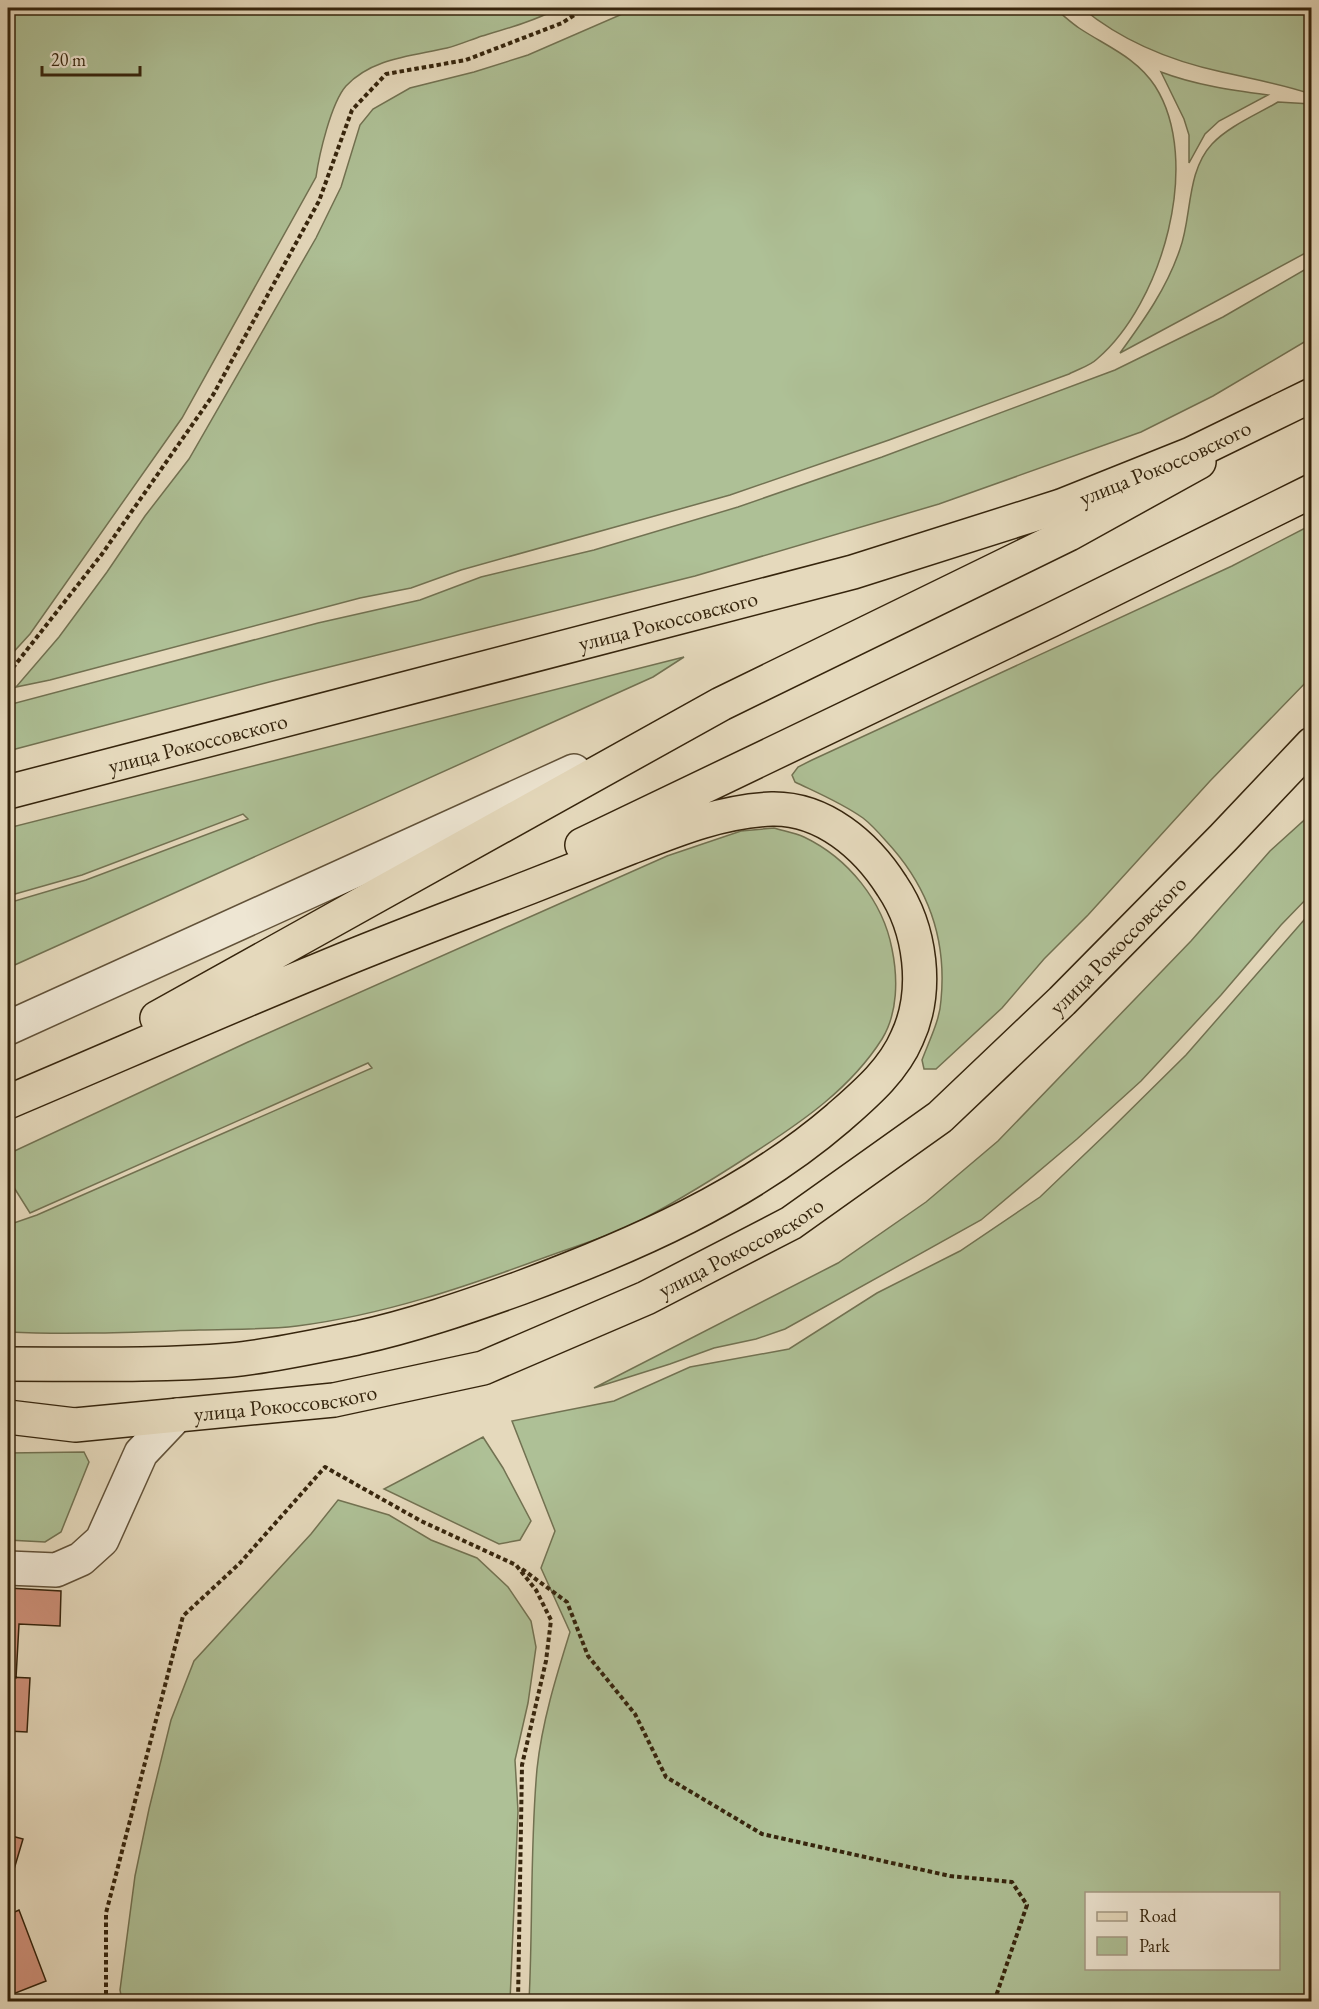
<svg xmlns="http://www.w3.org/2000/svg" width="1319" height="2009" viewBox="0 0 1319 2009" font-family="'EB Garamond',serif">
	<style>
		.green { fill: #aec096; stroke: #727252; stroke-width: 1.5; fill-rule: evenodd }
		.building { fill: #ce917a; stroke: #36250d; stroke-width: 1.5 }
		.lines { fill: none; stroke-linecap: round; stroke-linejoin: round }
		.minor-casing { stroke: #625239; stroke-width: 36 }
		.major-casing { stroke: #36250d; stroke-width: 36 }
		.highway-casing { stroke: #36250d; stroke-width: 36 }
		.path { stroke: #36250d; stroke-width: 4; stroke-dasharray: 4.5 3; stroke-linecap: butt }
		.minor { stroke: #eee6d3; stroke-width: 33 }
		.major { stroke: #e5d9bc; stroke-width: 33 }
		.highway { stroke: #e5d9bc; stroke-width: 33 }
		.labels { text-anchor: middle; stroke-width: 5; stroke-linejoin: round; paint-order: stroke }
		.street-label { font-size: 22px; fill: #36250d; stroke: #eee6d3 }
	</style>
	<rect width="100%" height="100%" fill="#e5d9bc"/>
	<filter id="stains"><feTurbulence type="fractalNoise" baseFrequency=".00333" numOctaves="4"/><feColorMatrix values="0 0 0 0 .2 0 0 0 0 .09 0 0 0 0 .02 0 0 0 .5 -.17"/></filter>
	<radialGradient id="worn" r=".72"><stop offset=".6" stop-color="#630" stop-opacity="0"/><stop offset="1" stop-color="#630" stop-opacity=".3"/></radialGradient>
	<path class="green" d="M8 8H559C534 21 509 28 482 36 470 40 459 45 447 48 412 56 372 58 346 86 331 103 319 155 316 177L182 418 30 634 8 658Z
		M636 8H1054C1062 14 1070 22 1079 28 1106 46 1136 57 1155 86 1203 161 1162 304 1097 359 1090 366 1078 369 1069 374L889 440 730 495 461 570 411 588 360 598 50 680 16 687 59 637 107 572 145 516 189 459 316 238 341 187 360 125 373 109 410 88 474 72 528 55Z
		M1082 8H1311V94C1282 84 1252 79 1222 72 1171 61 1122 41 1082 8Z
		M1161 72C1195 85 1231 90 1268 95L1219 121 1205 134 1189 163V135L1184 119Z
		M1278 102 1311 104V250L1120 353C1144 320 1167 288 1180 249 1192 217 1186 172 1212 144 1229 126 1256 115 1278 102Z
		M1311 266V338L1213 396 1141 432 939 504 695 576 273 681 8 751V705L318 623 420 600 481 577 594 550 738 507 882 457 1115 370 1223 317Z
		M1311 525V677L1210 781 1088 915 1044 959 1002 1008 936 1069H924L922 1060C929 1041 940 1020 941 1000 947 939 927 885 886 841 879 833 872 825 863 818 842 803 818 793 795 782L792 775 798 767 812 760 1232 566Z
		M684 657 653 677 8 968V903L86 880 248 819 243 814 82 875 8 896V828Z
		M1311 814V894L1281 925 1221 995 1141 1081 1077 1139 981 1220 785 1329 756 1339 714 1348 670 1364 594 1388 838 1263 926 1202 998 1141 1191 941 1270 851Z
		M774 828C784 831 795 833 804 837 848 858 883 901 892 949 898 978 898 1013 882 1039 851 1088 803 1121 755 1152 715 1178 669 1207 627 1227 601 1239 573 1247 546 1257 465 1287 383 1315 297 1326 265 1330 231 1329 199 1330 135 1332 71 1335 8 1332V1225L37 1215 372 1068 368 1063 30 1213 8 1178V1154L248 1042 667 856 741 831Z
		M1311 912V2001H529C533 1924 530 1846 537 1769 542 1722 556 1677 570 1632L541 1568 555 1531 512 1421 614 1401 690 1367 789 1349 877 1293 960 1251 1040 1197 1109 1131 1186 1055ZM1086 1894H1278V1968H1086Z
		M483 1437 503 1468 531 1521 520 1540 499 1544 384 1489Z
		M84 1452 89 1462 61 1532 45 1542 8 1540V1453Z
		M338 1500 389 1515 431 1540 477 1558 508 1587 531 1621 536 1647 528 1703 515 1760 518 1811 510 2001H122L120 1990 135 1876 149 1809 171 1720 194 1661 311 1534Z"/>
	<path class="building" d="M8 1588 61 1591 60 1626 19 1624 16 1678 8 1677Z
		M8 1677 30 1678 27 1732 8 1731Z
		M8 1835 23 1839 12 1876 8 1875Z
		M19 1910 46 1981 8 1996V1915Z"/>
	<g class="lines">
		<g class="minor-casing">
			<path id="minor" d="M8 1028 574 771
				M8 1568 56 1570 81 1559 102 1540 141 1453 177 1415"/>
		</g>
		<g class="major-casing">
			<path id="major" d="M582 845 1051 620 1312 491
				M157 1018 721 704 1069 534 1199 462
				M8 1102C112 1058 216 1012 321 969 390 940 460 914 530 887 563 874 596 861 629 848 675 830 721 811 772 809 823 808 866 845 892 886 921 929 929 991 907 1038 893 1071 864 1095 838 1118 746 1197 633 1246 520 1288 467 1307 412 1326 357 1338 316 1346 273 1356 231 1360 157 1366 82 1364 8 1364"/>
		</g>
		<g class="highway-casing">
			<g id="highway">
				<path id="s1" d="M8 792 853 572 1061 506 1191 454 1312 395"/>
				<path id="s2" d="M8 1417 75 1425 334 1400 483 1368 646 1298 791 1223 940 1117 1062 1001 1223 838 1312 744"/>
			</g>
		</g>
		<path class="path" d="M8 674 102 554 213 395 319 201 352 110 386 74 466 60 562 23 585 8
			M522 1569 567 1602 588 1656 635 1714 666 1777 762 1834 950 1876 1012 1882 1027 1905 994 2002
			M106 2002V1913L183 1616 240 1563 325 1467 421 1521 516 1565 536 1590 551 1620 546 1661 522 1765 518 2002"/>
		<use href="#minor" class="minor"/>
		<use href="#major" class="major"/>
		<use href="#highway" class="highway"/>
	</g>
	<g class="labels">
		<g class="street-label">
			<text dy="8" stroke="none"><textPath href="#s1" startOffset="1204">улица Рокоссовского</textPath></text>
			<text dy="8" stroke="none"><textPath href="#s1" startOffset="682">улица Рокоссовского</textPath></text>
			<text dy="8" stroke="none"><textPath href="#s1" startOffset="196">улица Рокоссовского</textPath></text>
			<text dy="8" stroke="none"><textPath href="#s2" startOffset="1251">улица Рокоссовского</textPath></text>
			<text dy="8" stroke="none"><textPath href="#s2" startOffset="765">улица Рокоссовского</textPath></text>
			<text dy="8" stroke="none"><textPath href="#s2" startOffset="279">улица Рокоссовского</textPath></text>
		</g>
	</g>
	<rect width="1319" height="2009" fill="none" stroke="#e5d9bc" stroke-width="30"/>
	<rect x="9" y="9" width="1301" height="1991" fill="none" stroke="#36250d" stroke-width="3"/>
	<rect x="15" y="15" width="1289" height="1979" fill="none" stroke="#36250d" stroke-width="1.5"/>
	<rect x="1085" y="1892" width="195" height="78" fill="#eee6d3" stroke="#a49984" stroke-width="1.5"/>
	<rect x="1097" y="1912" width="30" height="9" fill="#e5d9bc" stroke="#a49984" stroke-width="1.5"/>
	<text x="1139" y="1922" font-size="18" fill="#36250d">Road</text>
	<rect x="1097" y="1937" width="30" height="18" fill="#aec096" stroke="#a49984" stroke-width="1.5"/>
	<text x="1139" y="1952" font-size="18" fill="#36250d">Park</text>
	<path d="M42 66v9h98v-9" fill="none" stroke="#36250d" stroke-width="3"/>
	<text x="51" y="66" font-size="18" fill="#36250d" stroke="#eee6d3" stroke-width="4.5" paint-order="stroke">20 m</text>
	<rect width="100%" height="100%" filter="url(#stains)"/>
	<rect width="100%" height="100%" fill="url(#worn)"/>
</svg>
